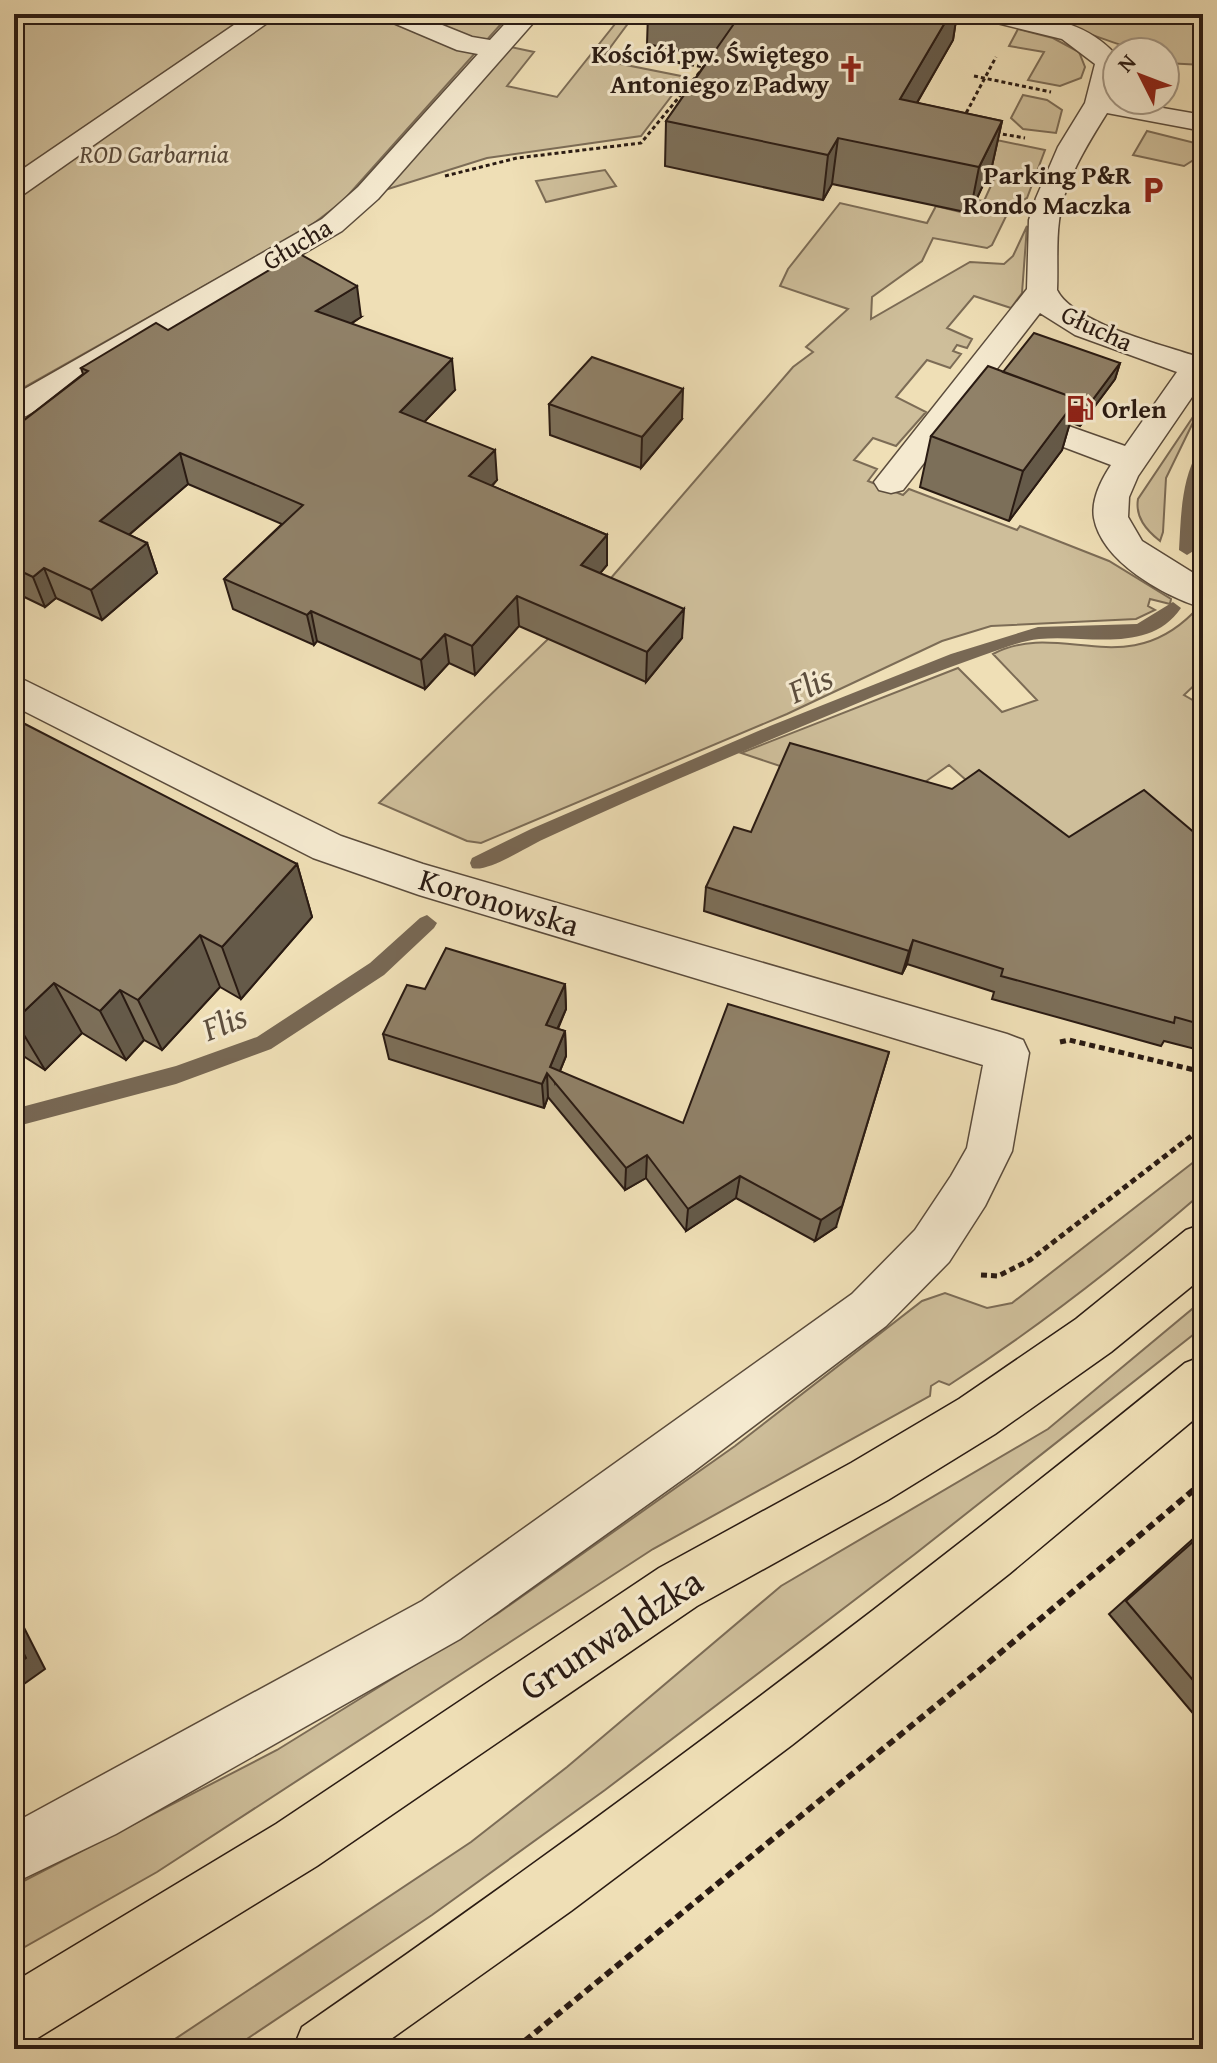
<svg xmlns="http://www.w3.org/2000/svg" width="1217" height="2063" viewBox="0 0 1217 2063" font-family="'Gentium Book Plus',serif">
	<style>
		.green { fill: #cebe9a; stroke: #7c6c56; stroke-width: 2 }
		.lines { fill: none; stroke-linecap: round; stroke-linejoin: round }
		.stream { fill: #786854; fill-rule: evenodd }
		.minor-casing { stroke: #5b4c3c; stroke-width: 3 }
		.major-casing { stroke: #2a1b13; stroke-width: 3 }
		.path-far2 { stroke: #2a1b13; stroke-width: 3; stroke-dasharray: 4 3; stroke-linecap: butt }
		.path-far1 { stroke: #2a1b13; stroke-width: 5; stroke-dasharray: 6 4; stroke-linecap: butt }
		.path { stroke: #2a1b13; stroke-width: 6; stroke-dasharray: 8 5; stroke-linecap: butt }
		.minor { fill: #f5ead0; fill-rule: evenodd }
		.major { fill: #efdfb6; fill-rule: evenodd }
		.wall { fill: #7c6f59; stroke: #2a1b13; stroke-width: 2 }
		.shaded-wall { fill: #655a49; stroke: #2a1b13; stroke-width: 2 }
		.building { fill: #908168; stroke: #2a1b13; stroke-width: 2 }
		.labels { text-anchor: middle; stroke-width: 6; stroke-linejoin: round; paint-order: stroke }
		.far-poi-label { font-size: 26px; font-weight: bold; fill: #2a1b13; stroke: #f5ead0; text-anchor: end }
		.far-park-label { font-size: 26px; font-style: italic; fill: #5b4c3c; stroke: #f5ead0 }
		.far-street-label { font-size: 26px; fill: #2a1b13; stroke: #f5ead0 }
		.street-label { font-size: 32px; fill: #2a1b13; stroke: #f5ead0 }
		.water-label { font-size: 34px; font-style: italic; fill: #5e4f3e; stroke: #f5ead0 }
		.near-street-label { font-size: 38px; fill: #2a1b13; stroke: #f5ead0 }
	</style>
	<rect width="100%" height="100%" fill="#efdfb6"/>
	<filter id="stains"><feTurbulence type="fractalNoise" baseFrequency=".0025" numOctaves="4"/><feColorMatrix values="0 0 0 0 .2 0 0 0 0 .09 0 0 0 0 .02 0 0 0 .5 -.17"/></filter>
	<radialGradient id="worn" r=".72"><stop offset=".6" stop-color="#630" stop-opacity="0"/><stop offset="1" stop-color="#630" stop-opacity=".3"/></radialGradient>
	<path class="green" d="M14 14H510L343 201 309 227 14 393Z
		M623 14H635L601 60 686 77 641 136 487 158 385 190 511 47 534 52 507 86 557 97Z
		M1029 14H1175L1203 21V65L1165 63V52C1118 52 1076 24 1029 14Z
		M1018 29 1053 38 1079 52 1085 67 1081 78 1060 86 1028 80 1044 52 1009 46Z
		M1023 95 1047 100 1062 110 1056 133 1023 129 1011 118Z
		M1147 131 1203 145V154L1184 166 1133 155Z
		M963 133 1045 150 1027 198 1011 206 992 245 987 248 933 238 922 261 872 297 871 319 970 262 1004 264 1013 256 1027 226 1022 293 1011 308 974 296 947 328 972 339 967 348 957 345 953 351 961 354 950 368 927 360 896 397 926 412 896 446 873 438 854 460 877 469 868 481 903 495 909 489 1017 530 1020 526 1109 561 1171 599 1170 604 1150 599 1148 606 1155 610 1136 619 991 626 942 641 787 714 481 843 467 841 379 803 611 578 793 367 813 352 806 347 848 309 780 286 788 269 840 203 927 223 936 206 969 214 976 200 984 201 994 179 987 178Z
		M605 170 616 186 546 202 536 181Z
		M1203 402 1166 478 1163 532 1160 541C1146 530 1135 517 1138 499Z
		M1193 613 1203 619V677L1184 695 1203 706V876L1059 862 949 765 894 804 741 753 958 668 1002 712 1037 700 993 654C1060 619 1124 682 1193 613Z
		M1195 1161 1203 1168V1192C1122 1262 1039 1327 949 1385L939 1381 931 1386 930 1396 653 1549 157 1872 14 1953V1886L277 1750 497 1614 735 1446 922 1301 945 1293 987 1308 1012 1303Z
		M1203 1300V1327L915 1554 605 1790 432 1915 232 2049H160L471 1842 567 1767 781 1586 1048 1429Z"/>
	<g class="lines">
		<path class="stream" d="M1203 450 1195 550 1187 555 1179 550C1181 517 1181 481 1198 451Z
			M1173 602 1181 608C1149 655 1086 634 1039 639 1019 641 1000 650 981 656 933 673 886 691 839 711 741 752 641 794 544 839 528 846 488 873 472 868L470 863 472 858 531 829 770 726 951 654 1038 627 1137 624Z
			M427 915 437 923 434 928 384 975 271 1049 176 1084 14 1127V1109L176 1066 257 1037 370 963 420 918Z"/>
		<g class="minor-casing">
			<path id="minor" d="M250 14H280L24 194 14 197V175Z
				M380 14H415L472 37 490 40 514 14H541L378 199 342 231 26 416 14 419V395L322 219 358 187 478 54 457 50 384 19Z
				M977 14C1028 14 1081 15 1117 56L1114 98 1117 100 1203 115V131L1107 113C1087 145 1063 183 1059 221 1056 243 1058 267 1057 290 1073 323 1160 344 1195 356L1203 354V381L1138 476 1129 497 1128 517 1142 541 1203 579V608C1164 596 1102 562 1094 518 1091 500 1101 480 1111 465L1000 423 996 416 1000 409 1012 406 1125 446 1177 372 1075 335 1040 313 903 490 891 493 879 490 874 482 1027 289 1029 220 1036 198 1058 147 1085 103 1095 64 1062 39 981 19Z
				M14 675 341 836 423 864 1007 1034 1023 1040 1029 1053 1012 1151 985 1206 949 1262 886 1326 693 1472 460 1639 116 1834 14 1883V1823L422 1601 852 1294 915 1230 951 1176 967 1148 983 1065 419 895 313 858 14 706Z"/>
		</g>
		<g class="major-casing">
			<path id="major" d="M1203 1224V1277L1111 1352 995 1434 888 1500 697 1606 317 1866 36 2039 14 2048V1982L276 1824 659 1568 851 1463 959 1399 1076 1319 1186 1230Z
				M1203 1356V1412L1009 1574 792 1745 571 1911 377 2049H293L302 2027C606 1817 899 1596 1185 1363Z"/>
		</g>
		<path class="path-far2" d="M974 76 1051 92
			M963 119 996 57
			M996 133 1025 138
			M445 176 517 158 641 143 704 67 595 48"/>
		<path class="path-far1" d="M1060 1042 1069 1040 1203 1072
			M981 1275 998 1276 1030 1260 1203 1127"/>
		<path class="path" d="M515 2049 981 1669 1203 1482"/>
		<use href="#minor" class="minor"/>
		<use href="#major" class="major"/>
	</g>
	<path class="wall" d="M648 14H957L953 40 917 103 1002 121 992 166 970 213 832 184 823 200 665 166 666 121 710 57 647 44Z
		M361 317 351 324 455 390 424 422 497 480 492 486 607 535V565L600 573 682 638 646 682 519 626 475 675 449 663 425 689 317 641 314 645 233 609 224 579 282 524 188 484 129 535 147 543 157 573 102 620 56 598 45 607 14 592V428L83 374 81 368 168 330Z
		M1120 363 1115 379 1080 426 1070 422 1062 450 1009 521 920 487 931 436 1003 372Z
		M549 404 682 419 641 468 550 435Z
		M14 734 297 864 312 917 241 999 220 987 162 1050 144 1040 126 1060 82 1033 45 1070 14 1050Z
		M751 832 1203 840V1051L1164 1041 1161 1046 992 999 994 992 907 964 902 974 704 911 706 887Z
		M565 984 566 1009 558 1029 565 1031 566 1056 560 1071 836 1227 815 1241 736 1198 686 1231 646 1178 625 1190 548 1097 544 1108 389 1059 383 1034 425 989Z
		M1203 1530V1723L1202 1724 1109 1614Z
		M1203 1775V1799L1199 1798Z"/>
	<path class="shaded-wall" d="M950 14H957L953 40 893 144 900 99Z
		M1002 121 992 166 970 213 979 167Z
		M838 138 832 184 823 200 828 155Z
		M357 286 361 317 321 342 316 311Z
		M452 359 455 390 404 443 400 412Z
		M1120 363 1115 379 1080 426 1085 410Z
		M683 389 682 419 641 468 642 437Z
		M1077 399 1062 450 1009 521 1023 471Z
		M495 450 497 480 472 507 469 476Z
		M180 453 188 484 110 551 100 521Z
		M607 535V565L582 595 581 565Z
		M147 543 157 573 102 620 91 590Z
		M44 568 56 598 45 607 33 577Z
		M517 596 519 626 475 675 472 646Z
		M684 609 682 638 646 682 647 652Z
		M311 611 317 641 314 645 307 615Z
		M445 634 449 663 425 689 421 660Z
		M297 864 312 917 241 999 222 947Z
		M200 935 220 987 162 1050 138 1000Z
		M913 940 907 964 902 974 909 951Z
		M54 983 82 1033 45 1070 15 1020Z
		M565 984 566 1009 548 1050 546 1025Z
		M120 990 144 1040 126 1060 100 1011Z
		M565 1031 566 1056 555 1083 550 1067Z
		M889 1052 836 1227 815 1241 821 1220Z
		M547 1073 548 1097 544 1108 542 1084Z
		M647 1155 646 1178 625 1190 626 1168Z
		M740 1176 736 1198 686 1231 688 1209Z
		M14 1608 45 1669 14 1691Z"/>
	<path class="building" d="M719 14H950L900 99 1002 121 979 167 838 138 828 155 666 121 738 18Z
		M298 253 357 286 316 311 452 359 400 412 495 450 469 476 607 535 581 565 684 609 647 652 517 596 472 646 445 634 421 660 311 611 307 615 224 579 303 505 180 453 100 521 147 543 91 590 44 568 33 577 14 568V428L88 371 81 368 156 323 168 330Z
		M1034 333 1120 363 1085 410 1075 406 1077 399 1003 372Z
		M592 357 683 389 642 437 549 404Z
		M988 366 1077 399 1023 471 931 436Z
		M25 724 297 864 222 947 200 935 138 1000 120 990 100 1011 54 983 15 1020 14 734Z
		M790 743 952 789 979 770 1069 837 1144 790 1203 840V1025L1175 1017 1174 1023 1001 976 1003 969 913 940 909 951 706 887 734 827 751 832Z
		M446 948 565 984 546 1025 565 1031 550 1067 683 1123 728 1004 889 1052 842 1206 821 1220 740 1176 688 1209 647 1155 626 1168 547 1073 542 1084 383 1034 407 985 425 989Z
		M1203 1533V1692L1126 1601Z
		M14 1634 26 1658 14 1667Z"/>
	<defs>
		<g id="church-bare" transform="scale(2.16)"><path d="M-1.2-6h2.4v3.5h3.3v2.4h-3.3V6h-2.4V-.1h-3.3v-2.4h3.3Z" fill="#8f2418" stroke="#f5ead0" stroke-width="2.5" paint-order="stroke"/></g>
		<g id="parking-bare" transform="scale(2.16)"><path d="M-3.5-5.5H1a3.5 3.5 0 0 1 0 7H-1V5.5H-3.5ZM-1-3.4V-.6H.8a1.4 1.4 0 0 0 0-2.8Z" fill="#8f2418" stroke="#f5ead0" stroke-width="2.5" paint-order="stroke"/></g>
		<g id="fuel-bare" transform="scale(2.16)"><path d="M-5.5-6h7V0h2V4h1.3V-2.5L3-4.5l.8-.8L6-3V5H2.5V1h-1V6h-7ZM-4.2-4.7v3.2H.2V-4.7Z" fill="#8f2418" stroke="#f5ead0" stroke-width="2.5" paint-order="stroke"/></g>
	</defs>
	<g fill-rule="evenodd">
		<use href="#church-bare" x="851" y="69"/>
		<use href="#parking-bare" x="1153" y="190"/>
		<use href="#fuel-bare" x="1080" y="409"/>
	</g>
	<g class="labels">
		<g class="far-poi-label">
			<text x="829" y="63">Kościół pw. Świętego<tspan x="829" dy="30">Antoniego z Padwy</tspan></text>
			<text x="1131" y="184">Parking P&amp;R<tspan x="1131" dy="30">Rondo Maczka</tspan></text>
			<text x="1102" y="418" text-anchor="start">Orlen</text>
		</g>
		<g class="far-park-label">
			<text x="154" y="163">ROD Garbarnia</text>
		</g>
		<g class="far-street-label">
			<text transform="translate(297 244) rotate(-31)" y="9">Głucha</text>
			<text transform="translate(1097 328) rotate(25)" y="9">Głucha</text>
		</g>
		<g class="street-label">
			<text transform="translate(499 902) rotate(17)" y="11">Koronowska</text>
		</g>
		<g class="water-label">
			<text transform="translate(810 684) rotate(-24)" y="12">Flis</text>
			<text transform="translate(224 1022) rotate(-22)" y="12">Flis</text>
		</g>
		<g class="near-street-label">
			<text transform="translate(611 1634) rotate(-33)" y="13">Grunwaldzka</text>
		</g>
	</g>
	<rect width="1217" height="2063" fill="none" stroke="#efdfb6" stroke-width="48"/>
	<rect x="16" y="16" width="1185" height="2031" fill="none" stroke="#2a1b13" stroke-width="4"/>
	<rect x="24" y="24" width="1169" height="2015" fill="none" stroke="#2a1b13" stroke-width="2"/>
	<g transform="translate(1141 76) rotate(312)"><circle r="38" fill="#f5ead0" stroke="#a49784" stroke-width="2"/>
	<path d="M0-6L14 30L0 20L-14 30Z" fill="#8f2418"/>
	<text y="-12" font-size="22" font-weight="bold" text-anchor="middle" fill="#2a1b13">N</text>
	</g>
	<rect width="100%" height="100%" filter="url(#stains)"/>
	<rect width="100%" height="100%" fill="url(#worn)"/>
</svg>
